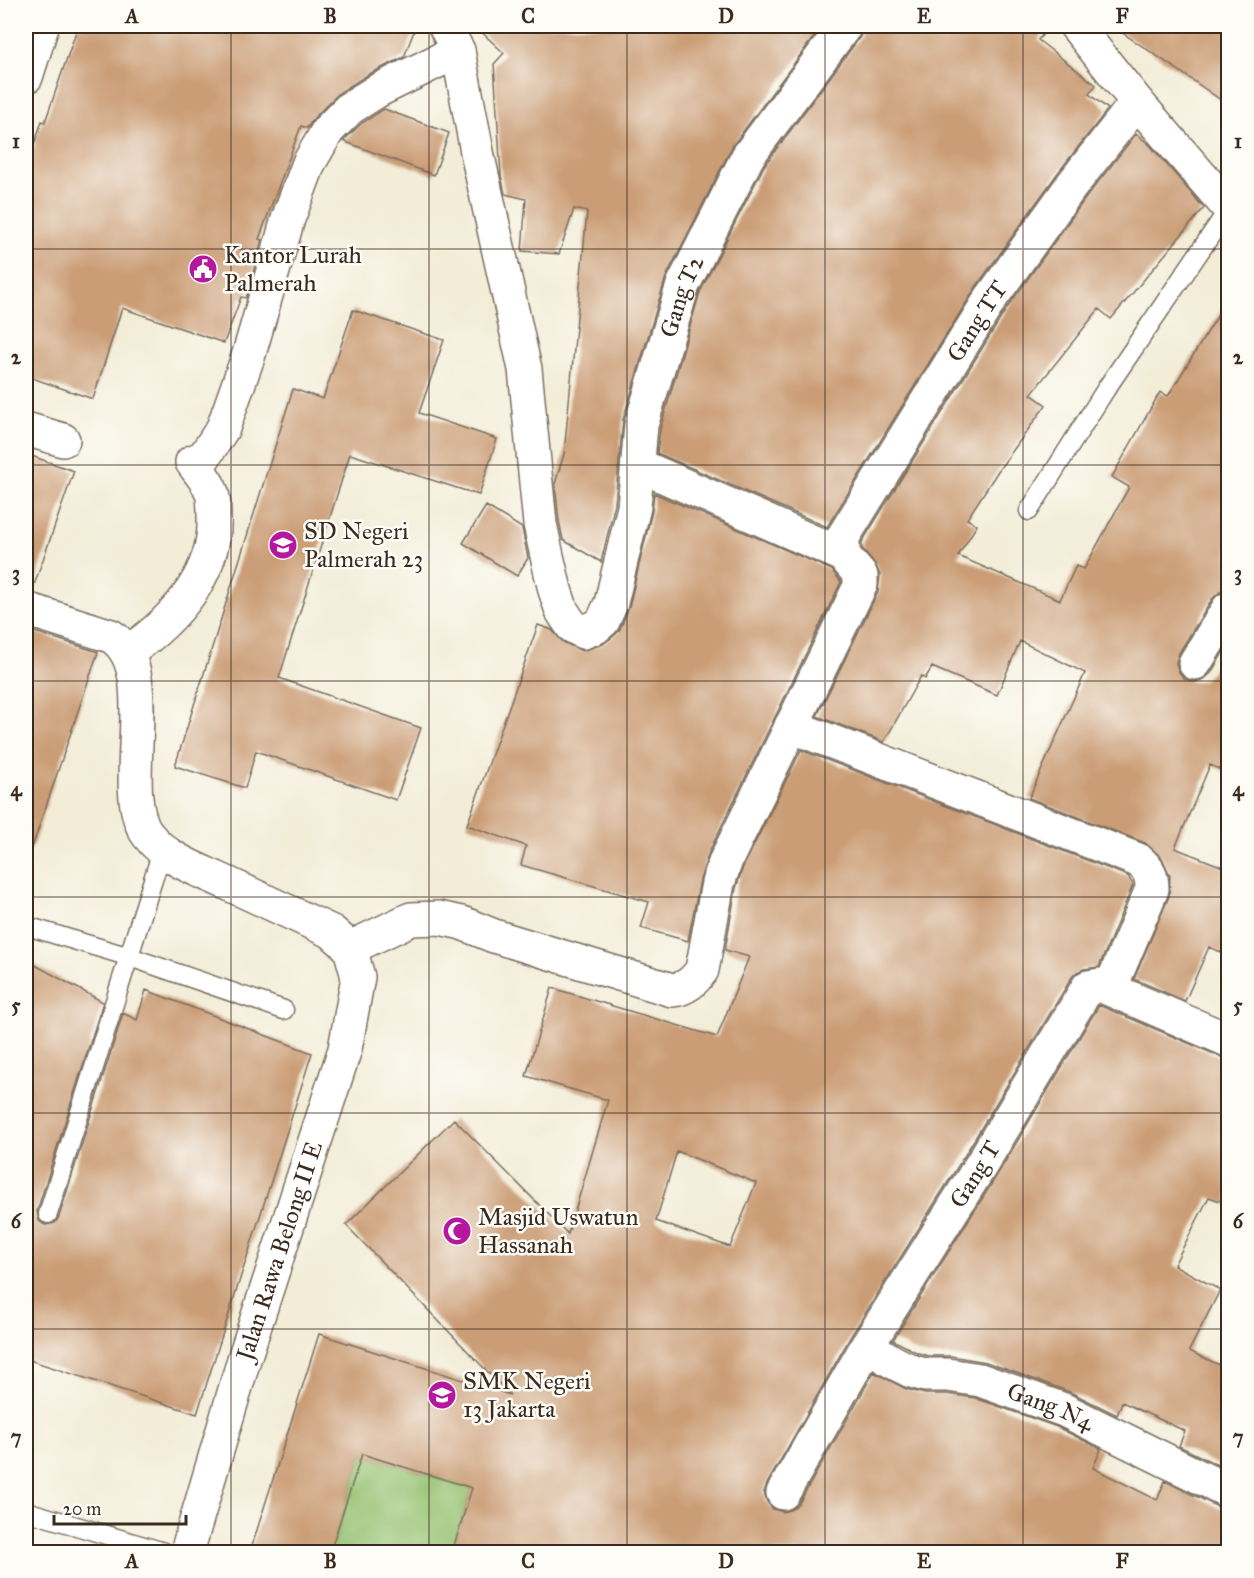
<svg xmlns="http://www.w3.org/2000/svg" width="1254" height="1578" viewBox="0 0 1254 1578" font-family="'IM FELL Great Primer',serif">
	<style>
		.green { fill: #94c170; stroke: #687647; stroke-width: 1.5 }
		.building { fill: #ca9d76; fill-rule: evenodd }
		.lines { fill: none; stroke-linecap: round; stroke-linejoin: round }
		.service-casing { stroke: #7b6e5f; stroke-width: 21 }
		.minor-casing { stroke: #7b6e5f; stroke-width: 36 }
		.tertiary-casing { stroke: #7b6e5f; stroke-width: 36 }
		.service { stroke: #fff; stroke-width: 18 }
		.minor { stroke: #fff; stroke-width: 33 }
		.tertiary { stroke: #fff; stroke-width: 33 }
		.grid { fill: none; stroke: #3b2a1e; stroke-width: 1.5; stroke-opacity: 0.55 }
		.labels { text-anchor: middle; stroke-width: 5; stroke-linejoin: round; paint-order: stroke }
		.poi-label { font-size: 24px; fill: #3b2a1e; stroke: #fdfcf7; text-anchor: start }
		.street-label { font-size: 24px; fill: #3b2a1e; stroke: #fdfcf7 }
		.neatline { fill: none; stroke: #3b2a1e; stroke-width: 2 }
		.grid-label { font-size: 20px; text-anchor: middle; font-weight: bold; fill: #3b2a1e }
	</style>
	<rect width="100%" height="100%" fill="#fdfcf7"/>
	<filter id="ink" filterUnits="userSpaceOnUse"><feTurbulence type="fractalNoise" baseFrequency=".0167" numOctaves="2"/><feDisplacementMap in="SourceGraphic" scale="12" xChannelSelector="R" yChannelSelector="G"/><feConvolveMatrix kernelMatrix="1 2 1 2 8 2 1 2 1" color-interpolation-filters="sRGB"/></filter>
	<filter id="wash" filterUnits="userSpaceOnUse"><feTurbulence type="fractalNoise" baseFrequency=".008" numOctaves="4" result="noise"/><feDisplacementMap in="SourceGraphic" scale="24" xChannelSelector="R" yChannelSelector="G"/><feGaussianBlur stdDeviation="1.35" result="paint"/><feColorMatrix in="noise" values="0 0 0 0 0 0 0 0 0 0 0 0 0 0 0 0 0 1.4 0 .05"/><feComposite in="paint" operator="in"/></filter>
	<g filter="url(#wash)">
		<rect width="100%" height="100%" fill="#f3edd8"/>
		<path class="green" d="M362 1454 472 1488 452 1552H330Z"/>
		<g id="blocks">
			<path class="building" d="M78 26H416L404 57 369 74 340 92 315 117 307 128 301 126 259 239 262 240 246 298 241 297 224 343 122 308 93 399 26 376V170L42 121 45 122Z
				M475 26H822L733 145 666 277 623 420 615 504 601 562 563 540 559 521 555 484 564 454 587 212 574 209 559 254 522 251 526 199 505 194 501 175 494 64 504 53Z
				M863 26H1050L1038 40 1096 85 1089 94 1108 109 1057 174 976 287 827 527 657 453 660 429 700 292 764 166 860 37Z
				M1112 26H1228V105L1178 70Z
				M384 109 449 133 434 175 343 141 362 123Z
				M1136 134 1149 144 1204 208 1111 319 1099 309 1031 394 1046 405 998 471 967 519 977 525 958 556 1060 600 1076 566 1084 569 1129 487 1112 477 1160 392 1168 396 1228 299V590L1220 592 1212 599 1179 653 1176 663 1179 672 1185 679 1194 682 1203 680 1211 673 1228 644V773L1210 765 1175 848 1228 869V955L1209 947 1185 1001 1134 979 1169 896 1170 876 1162 858 1145 843 1029 798 1085 673 1020 641 997 695 932 667 925 679 921 676 884 742 817 716 878 592 880 575 875 564 862 548V542L1007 308 1087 196Z
				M353 310 444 340 419 413 497 439 479 495 350 454 279 678 421 728 396 800 256 751 245 788 175 766 293 389 323 399Z
				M26 454 74 471 32 591H26Z
				M654 493 832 570 841 582 709 852 700 880 688 941 641 928 649 902 521 865 526 846 467 825 538 625 552 630 563 642 582 651 603 644 615 635 620 629 629 607 652 511Z
				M486 506 522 528 528 558 517 576 463 543Z
				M32 631 98 652 32 848 26 847V651Z
				M801 750 1128 876 1133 885 1099 967 1084 969 1077 972 1072 977 965 1155 851 1336 767 1484 764 1492 767 1502 773 1509 783 1512 792 1509 799 1503 874 1372 906 1389 925 1394H947L975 1398 1057 1427 1101 1449 1093 1468 1157 1500 1165 1481 1220 1508 1228 1510V1552H452L472 1488 362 1454 330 1552H250L319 1334 510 1395 346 1225 454 1119 568 1234 608 1100 526 1076 552 988 717 1037 749 957 725 950 736 888 743 867ZM677 1151 756 1183 730 1247 656 1221Z
				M26 960 103 1002 37 1211 39 1221 45 1225 55 1223 59 1217 123 1013 137 1020 146 990 312 1053 197 1414 26 1359Z
				M1099 1005 1221 1057 1228 1058V1204L1209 1197 1174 1265 1220 1290 1189 1351 1228 1369V1470L1179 1446 1185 1431 1122 1402 1117 1415 1070 1392 986 1362 951 1356H928L918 1353 893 1340 997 1175Z"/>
		</g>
	</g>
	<g filter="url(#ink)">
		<use href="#blocks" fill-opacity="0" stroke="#7b6e5f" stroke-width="1.5"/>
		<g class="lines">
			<g class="service-casing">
				<path id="service" d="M1029 511 1106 389 1228 210
					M30 927 130 957 284 1010
					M48 1214 162 851
					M26 1511 164 1552"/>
			</g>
			<g class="minor-casing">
				<g id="minor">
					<path id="s1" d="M445 26 458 51 478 157 525 369 540 524 547 556 555 590 562 611 572 626 583 632 596 627 603 621 611 603 634 507 641 425 683 285 748 156 845 26"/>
					<path d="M26 77 42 26"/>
					<path d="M26 429 63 440"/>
					<path id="s2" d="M843 555V537L991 298 1072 185 1137 102"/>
					<path d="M26 609 111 636C164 669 114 790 148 835 167 861 205 872 233 886 266 901 299 917 332 932L350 948"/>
					<path d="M127 653C173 621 217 575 214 516 214 508 214 500 212 493 208 481 199 472 192 462L204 457 223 428 249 354 288 219 309 163 328 130 350 108 377 91 458 51"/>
					<path d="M1195 663 1228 609"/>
					<path d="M791 726 1138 860C1149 869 1152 875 1152 889L1110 989"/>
					<path d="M350 948 411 919 439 918 462 923 494 936 672 990C686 989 694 981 702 970L718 883 726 860 861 584V576L843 555 638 465"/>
					<path id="s3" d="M867 1346 893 1362 911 1371 925 1375H948L980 1380 1064 1410 1228 1491"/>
					<path id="s4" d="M783 1493 867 1346 981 1165 1088 987 1100 985 1228 1040"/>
					<path id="s5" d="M187 1552 245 1356 345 1049 358 977 350 948"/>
				</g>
			</g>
			<g class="tertiary-casing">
				<path id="tertiary" d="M1076 26 1137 102 1228 207"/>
			</g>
			<use href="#service" class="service"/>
			<use href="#minor" class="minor"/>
			<use href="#tertiary" class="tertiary"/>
		</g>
	</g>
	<path class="grid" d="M231 26V1552M429 26V1552M627 26V1552M825 26V1552M1023 26V1552M26 249H1228M26 465H1228M26 681H1228M26 897H1228M26 1113H1228M26 1329H1228"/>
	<defs>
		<g id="civic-disc" transform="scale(1.5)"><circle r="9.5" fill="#b5179e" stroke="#fdfcf7"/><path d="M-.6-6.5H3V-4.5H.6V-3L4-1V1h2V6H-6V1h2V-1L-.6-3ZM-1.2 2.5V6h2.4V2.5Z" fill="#fff"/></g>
		<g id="school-disc" transform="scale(1.5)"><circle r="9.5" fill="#b5179e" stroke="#fdfcf7"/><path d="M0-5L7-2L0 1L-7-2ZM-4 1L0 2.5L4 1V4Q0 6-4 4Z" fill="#fff"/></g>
		<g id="mosque-disc" transform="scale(1.5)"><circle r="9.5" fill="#b5179e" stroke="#fdfcf7"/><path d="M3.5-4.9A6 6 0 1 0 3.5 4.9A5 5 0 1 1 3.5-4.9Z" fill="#fff"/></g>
	</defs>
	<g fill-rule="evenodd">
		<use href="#civic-disc" x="203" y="269"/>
		<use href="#school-disc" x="283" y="545"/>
		<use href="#mosque-disc" x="457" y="1231"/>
		<use href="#school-disc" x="442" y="1395"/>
	</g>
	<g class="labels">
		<g class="poi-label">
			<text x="224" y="263">Kantor Lurah<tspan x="224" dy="28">Palmerah</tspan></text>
			<text x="304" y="539">SD Negeri<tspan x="304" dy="28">Palmerah 23</tspan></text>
			<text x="478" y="1225">Masjid Uswatun<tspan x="478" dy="28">Hassanah</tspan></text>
			<text x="463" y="1389">SMK Negeri<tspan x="463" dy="28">13 Jakarta</tspan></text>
		</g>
		<g class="street-label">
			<text dy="8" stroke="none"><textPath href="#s1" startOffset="988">Gang T2</textPath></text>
			<text dy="8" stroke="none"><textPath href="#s2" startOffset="272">Gang TT</textPath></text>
			<text dy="8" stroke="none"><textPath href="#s4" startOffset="372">Gang T</textPath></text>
			<text dy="8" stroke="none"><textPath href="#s5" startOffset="315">Jalan Rawa Belong II E</textPath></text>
			<text dy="8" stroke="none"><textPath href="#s3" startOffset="196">Gang N4</textPath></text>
		</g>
	</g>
	<rect width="1254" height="1578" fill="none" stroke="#fdfcf7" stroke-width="66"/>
	<path d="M54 1515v9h132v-9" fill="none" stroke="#3b2a1e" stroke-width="3"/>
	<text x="63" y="1515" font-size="18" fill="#3b2a1e" stroke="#fdfcf7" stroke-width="4.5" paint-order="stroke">20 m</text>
	<rect x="33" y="33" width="1188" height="1512" class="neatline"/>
	<g class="grid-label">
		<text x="132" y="23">A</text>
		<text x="330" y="23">B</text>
		<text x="528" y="23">C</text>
		<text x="726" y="23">D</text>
		<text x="924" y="23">E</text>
		<text x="1122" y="23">F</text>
		<text x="16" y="148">1</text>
		<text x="1238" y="148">1</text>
		<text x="16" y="364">2</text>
		<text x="1238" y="364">2</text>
		<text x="16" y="580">3</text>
		<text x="1238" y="580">3</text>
		<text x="16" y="796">4</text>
		<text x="1238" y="796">4</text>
		<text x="16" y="1012">5</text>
		<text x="1238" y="1012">5</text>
		<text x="16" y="1228">6</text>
		<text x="1238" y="1228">6</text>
		<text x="16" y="1444">7</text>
		<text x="1238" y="1444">7</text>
		<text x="132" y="1568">A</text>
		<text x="330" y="1568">B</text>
		<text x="528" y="1568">C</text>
		<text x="726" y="1568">D</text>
		<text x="924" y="1568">E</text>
		<text x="1122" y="1568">F</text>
	</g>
</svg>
